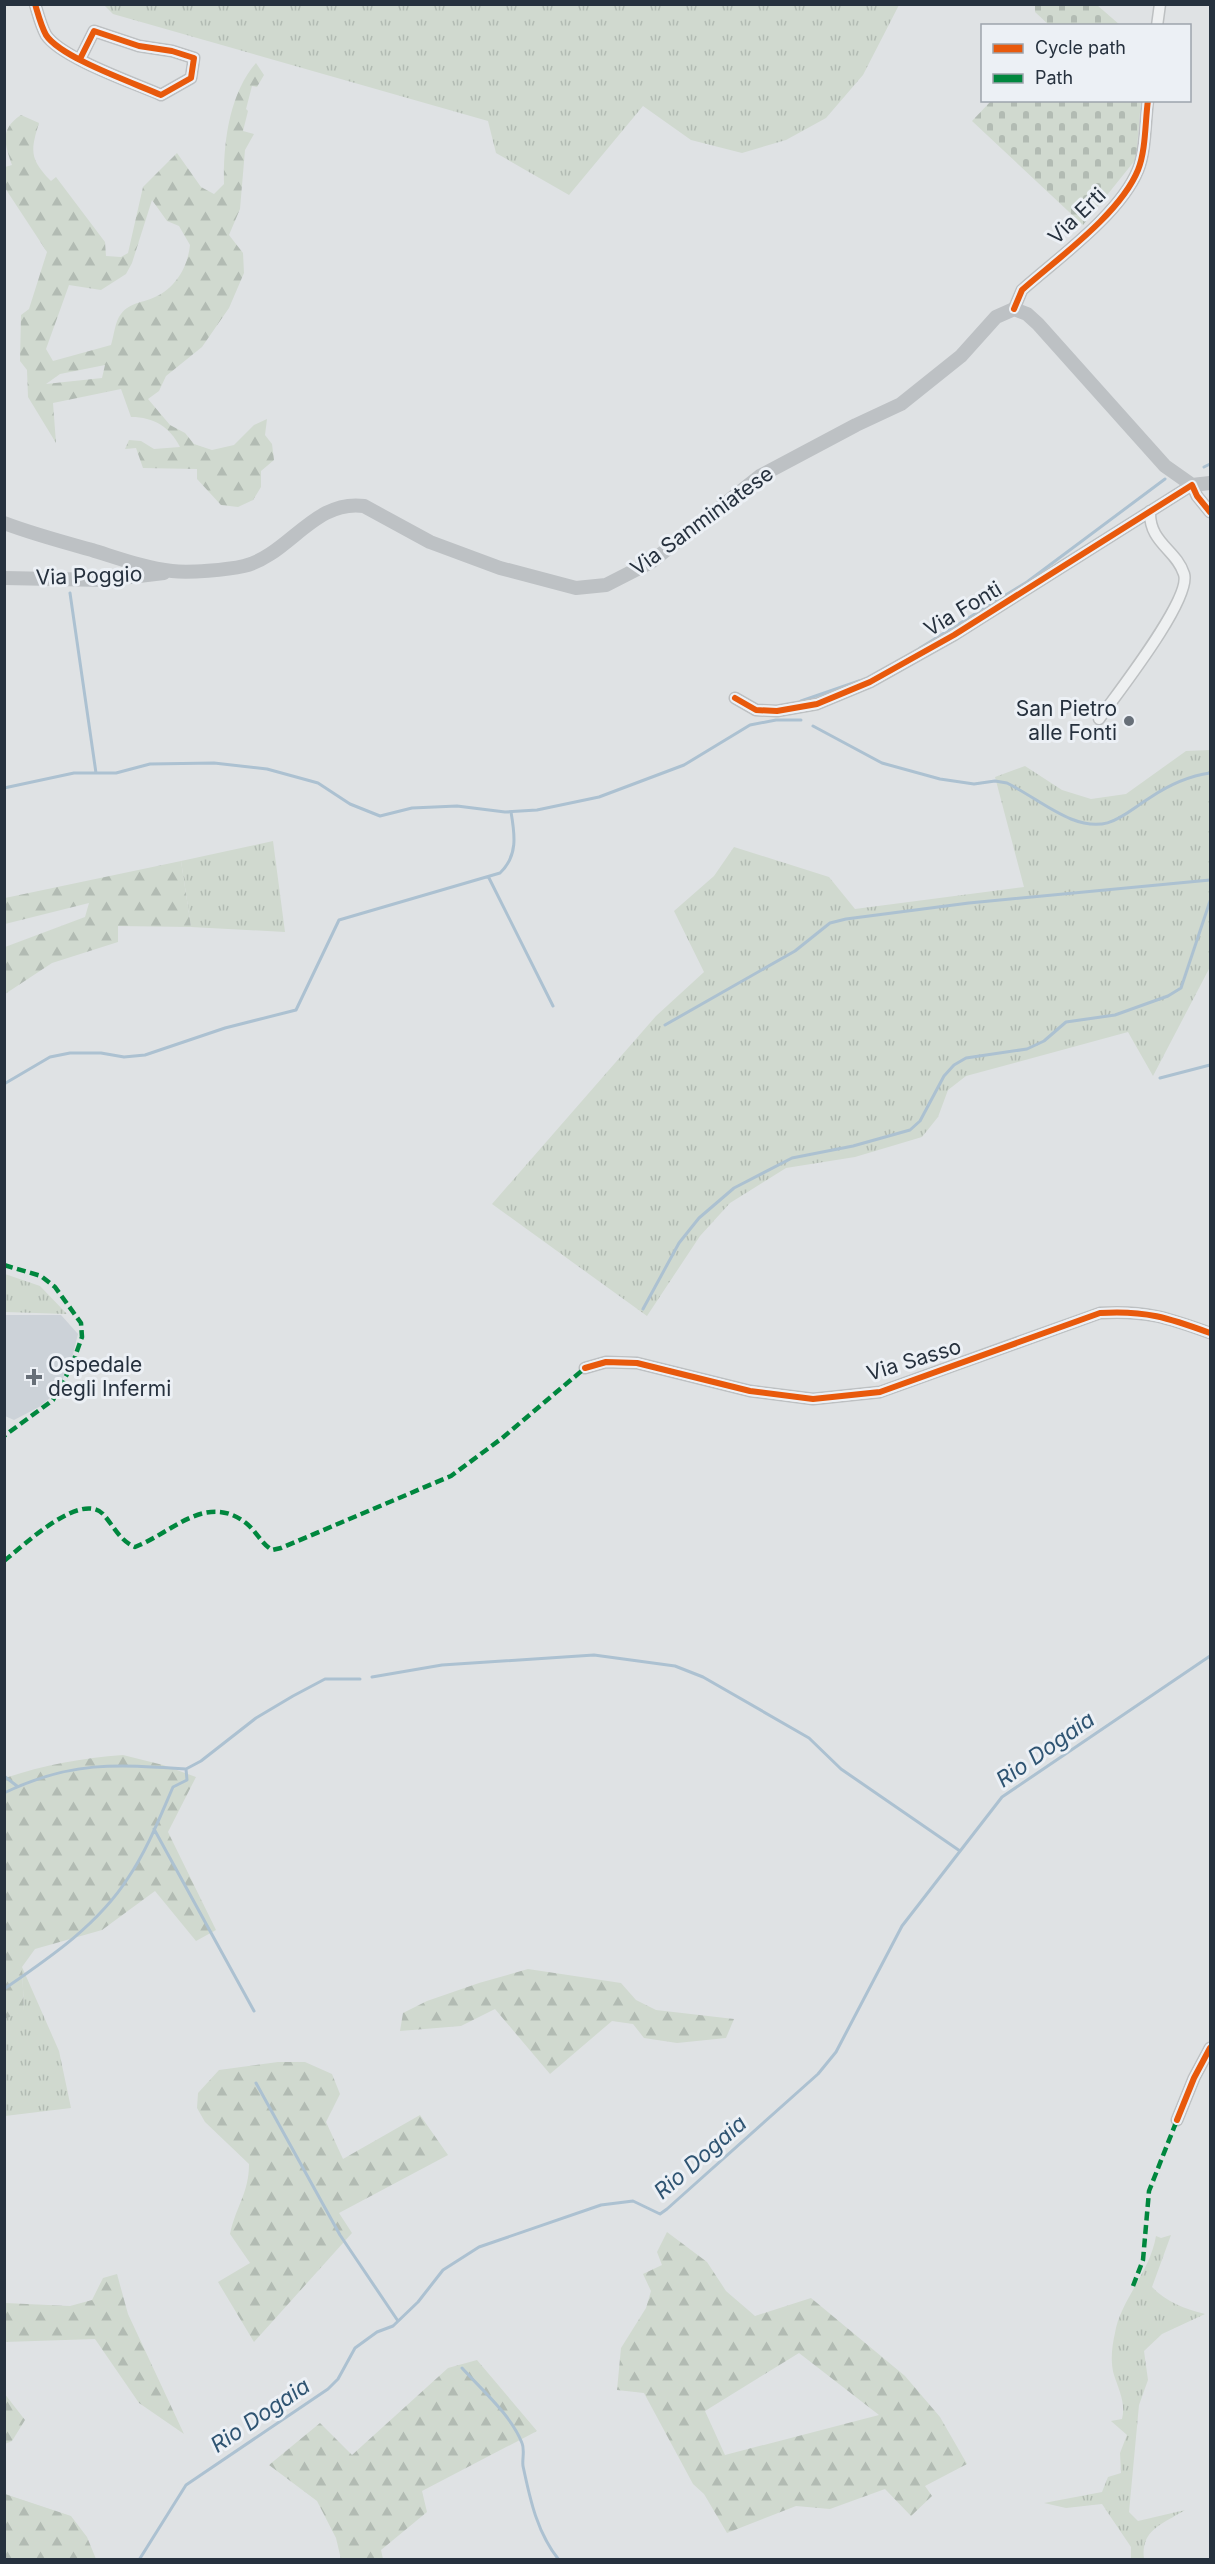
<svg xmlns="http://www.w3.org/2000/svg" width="1215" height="2564" viewBox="0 0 1215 2564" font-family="Inter,sans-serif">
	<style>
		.built { fill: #ccd2d8 }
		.grass { fill: url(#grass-tufts) }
		.forest { fill: url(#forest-firs); fill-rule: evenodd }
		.cemetery { fill: url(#cemetery-stones) }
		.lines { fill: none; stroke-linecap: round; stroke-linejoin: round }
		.stream { stroke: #acc1d1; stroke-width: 3 }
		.minor-casing { stroke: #bdc0c2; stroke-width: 13 }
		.minor { stroke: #eef0f1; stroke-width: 10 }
		.secondary { stroke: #bdc1c4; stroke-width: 14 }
		.quiet { stroke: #00873e; stroke-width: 4.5; stroke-dasharray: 9 4.5; stroke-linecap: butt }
		.cycleway-casing { stroke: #ecf0f5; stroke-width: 10 }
		.cycleway { stroke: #e8590c; stroke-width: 6 }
		.poi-dot { fill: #676f78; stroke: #ecf0f5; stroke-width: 2 }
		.labels { text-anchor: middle; stroke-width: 6; stroke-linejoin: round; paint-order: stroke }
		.street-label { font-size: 21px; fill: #26313e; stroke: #ecf0f5 }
		.poi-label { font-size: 21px; fill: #26313e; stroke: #ecf0f5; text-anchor: end }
		.water-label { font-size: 22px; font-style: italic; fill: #2f5472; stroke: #ecf0f5 }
	</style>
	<defs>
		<pattern id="grass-tufts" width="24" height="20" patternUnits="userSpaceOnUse" patternTransform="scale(1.5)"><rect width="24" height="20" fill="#d0d9cf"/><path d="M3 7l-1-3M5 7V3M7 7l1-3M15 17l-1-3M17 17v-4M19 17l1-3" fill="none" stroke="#b2bbb3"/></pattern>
		<pattern id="forest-firs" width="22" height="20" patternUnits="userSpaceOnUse" patternTransform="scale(1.5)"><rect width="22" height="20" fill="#d0d9cf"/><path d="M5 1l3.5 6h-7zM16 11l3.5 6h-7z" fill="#b2bbb3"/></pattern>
		<pattern id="cemetery-stones" width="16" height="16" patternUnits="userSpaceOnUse" patternTransform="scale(1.5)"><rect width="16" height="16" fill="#d0d9cf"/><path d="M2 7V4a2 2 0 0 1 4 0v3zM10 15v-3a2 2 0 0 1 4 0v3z" fill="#b2bbb3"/></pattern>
	</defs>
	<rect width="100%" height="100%" fill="#dfe2e4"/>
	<path class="built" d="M5 1315H61L78 1334 71 1362 56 1393 39 1407 14 1420 5 1416Z"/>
	<path class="grass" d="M104 5H899L863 75 826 118 786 140 742 153 691 140 643 106 569 195 496 153 488 121 113 14Z
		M1210 750V967L1153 1076 1128 1032 966 1076 948 1090 938 1117 922 1137 855 1157 786 1168 730 1203 700 1236 647 1316 492 1204 656 1016 704 972 674 911 714 876 734 847 829 877 855 909 1024 887 995 777 1025 766 1062 790 1091 799 1126 794 1186 751Z
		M273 841 285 932 191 927 181 861Z
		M5 1274 40 1286 67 1314 5 1312Z
		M22 1967 59 2051 71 2108 5 2116V2019L24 2010Z
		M1171 2235 1152 2287C1166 2302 1185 2309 1205 2314L1162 2334 1144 2351 1148 2380 1139 2405 1129 2512 1138 2521 1185 2510C1163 2524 1140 2530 1144 2559H1131V2547L1102 2504 1066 2508 1044 2503 1102 2492 1108 2477 1121 2473 1120 2453 1127 2435 1111 2421 1122 2419C1126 2404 1119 2390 1114 2375 1110 2362 1112 2346 1115 2333 1120 2301 1150 2272 1156 2236L1161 2238Z"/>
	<path class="forest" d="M256 63 264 75 257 87 252 86 246 109 248 111 243 131 254 134 245 150 240 209 229 235 243 253 244 273 229 308 202 347 166 376 159 391 148 399 170 425 185 433 194 444 212 450 234 445 254 425 267 419 265 435 272 444 274 460 261 471V487L253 500 238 507 221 505 197 479V469L143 468 136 448 125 449 129 440 141 441 154 449 180 447C170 427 154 417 131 417L121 389 53 403 56 443 28 397 27 370 20 361 21 315 29 309 47 252 5 188V167L12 165C4 142 0 129 21 115L39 123C30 152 30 159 51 181L56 177 105 242 106 256 121 257 128 253 143 187 177 153 201 187 214 194 224 184C223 144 229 94 256 63ZM152 200 167 221 179 226 190 245C188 266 176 288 155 297 143 303 130 302 121 314 115 321 114 336 111 345L53 361 46 349 69 285 101 290 126 274 132 263ZM105 365 102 378 46 384 60 374Z
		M181 861 191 927 118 926V942L52 963 5 994V947L85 917 89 903 5 924V898Z
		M123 1755 163 1765 196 1777 168 1832 216 1930 196 1941 155 1891 102 1930 35 1949 22 1967 24 2011 5 2019V1778C44 1765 82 1758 123 1755Z
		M528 1969 621 1983 636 2000 656 2010 734 2019 726 2038 677 2043 644 2038 633 2024 612 2021 550 2074 495 2009 461 2026 400 2031 403 2013 427 2001 479 1983Z
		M278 2062H305L332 2074 340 2094 326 2122 343 2159 420 2115 448 2155 339 2213 352 2233 254 2342 218 2282 250 2263 230 2234C236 2206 249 2193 249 2164L205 2122 197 2108 198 2093 219 2070Z
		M667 2232 707 2262 726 2291 755 2316 811 2298 905 2376 940 2417 967 2464 925 2486 932 2496 911 2516 885 2489 830 2509 796 2506 727 2533 704 2494 693 2484 644 2393 617 2390 621 2348 646 2308 651 2291 643 2274 662 2265 657 2252ZM799 2353 879 2415 725 2455 705 2411Z
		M117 2274 128 2314 184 2434 139 2403 95 2339 5 2342V2303L70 2306 92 2300 103 2278Z
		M477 2360 537 2431 422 2491 427 2512 381 2550 383 2559H341L336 2538 317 2501 269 2465 320 2423 352 2455 448 2368Z
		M4 2393 25 2420 12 2441 5 2444Z
		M5 2494 71 2516 87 2537 96 2559H5Z"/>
	<path class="cemetery" d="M1035 5H1097L1120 25H1049L1035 12Z
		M991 101H1141L1136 159 1083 225 972 121Z"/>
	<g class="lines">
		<path class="stream" d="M1204 467 1210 464
			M70 593 96 773
			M920 648 1027 582 1165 479
			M801 701 859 681
			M813 726 882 763 940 779 974 784 995 781 1007 783C1029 794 1049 810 1071 819 1109 834 1122 815 1151 797 1169 785 1189 776 1210 773
			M4 788 74 773H116L150 764 214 763 267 769 318 783 350 804 380 816 412 808 457 806 505 812 537 810 599 797 684 765 750 725 776 720H801
			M489 878 553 1006
			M665 1025 795 951 830 923 846 919 969 903 1210 880
			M1160 1078 1210 1065
			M4 1084 50 1057 70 1053H101L124 1057 145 1055 225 1028 296 1010 339 920 500 873C518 856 515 835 511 812
			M643 1309 679 1243 699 1218 734 1188 792 1158 853 1146 910 1130 920 1121 944 1076 954 1065 966 1058 1027 1049 1044 1041 1066 1022 1115 1015 1168 996 1181 988 1210 901
			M372 1677 442 1665 594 1655 675 1666 703 1677 809 1738 841 1769 960 1851
			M4 1776 17 1786
			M4 1793C70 1761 116 1764 186 1769
			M154 1829 254 2011
			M4 1989C49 1958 98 1925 128 1878 147 1850 160 1817 173 1787L187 1780 186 1769 201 1761 256 1718 293 1696 325 1679H360
			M256 2083 340 2235 398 2321
			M462 2368C482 2390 511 2415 522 2443 525 2450 522 2459 523 2466 530 2499 537 2533 559 2560
			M139 2560 186 2485 328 2389 338 2379 355 2348 377 2332 393 2326 418 2302 443 2270 479 2247 601 2205 633 2201 660 2214 667 2209 818 2074 836 2052 902 1926 1002 1797 1210 1656"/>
		<g class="minor-casing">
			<path id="minor" d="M35 4C38 14 41 26 46 35 61 58 134 83 161 95L191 78 194 58 172 51 139 46 94 31 80 59
				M1157 26 1160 4
				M1014 309 1022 290C1058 258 1120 214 1138 170 1146 150 1145 122 1148 100
				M735 698 756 710 777 711 817 704 870 682 954 635 1192 485 1197 496 1210 512
				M1099 719C1116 695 1192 599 1184 574 1176 549 1149 543 1150 511
				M585 1368 606 1362 637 1363 750 1391 813 1399 880 1392 1100 1313C1145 1310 1169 1318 1210 1333
				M1177 2120 1194 2078 1210 2048"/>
		</g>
		<use href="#minor" class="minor"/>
		<path class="secondary" d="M4 523C33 534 63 542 92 550 118 558 145 568 172 571 189 573 227 570 244 566 289 555 314 499 364 506L430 542 500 568 576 588 606 585 651 562 760 476 856 425 901 404 961 356 996 317 1014 309 1027 314 1038 324 1165 466 1192 485 1210 483
			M4 578 105 580 164 573"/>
		<path class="quiet" d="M4 1265 41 1276 55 1287 81 1323 82 1337 72 1365 53 1400 4 1436
			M4 1561C23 1546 80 1491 103 1514 113 1525 120 1541 135 1547 172 1533 206 1492 246 1523 256 1531 261 1543 272 1550L281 1548 451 1476 501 1439 585 1368
			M1133 2286 1143 2260 1149 2191 1177 2120"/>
		<g class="cycleway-casing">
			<path id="cycleway" d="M35 4C38 14 41 26 46 35 61 58 134 83 161 95L191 78 194 58 172 51 139 46 94 31 80 59
				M1014 309 1022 290C1058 258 1120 214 1138 170 1146 150 1145 122 1148 100
				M735 698 756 710 777 711 817 704 870 682 954 635 1192 485 1197 496 1210 512
				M585 1368 606 1362 637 1363 750 1391 813 1399 880 1392 1100 1313C1145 1310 1169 1318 1210 1333
				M1177 2120 1194 2078 1210 2048"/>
		</g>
		<use href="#cycleway" class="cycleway"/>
	</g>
	<g class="poi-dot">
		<circle cx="1129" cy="721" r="6"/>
		<path d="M31 1368h6v6h6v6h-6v6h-6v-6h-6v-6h6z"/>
	</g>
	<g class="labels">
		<g class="street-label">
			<text transform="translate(1077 216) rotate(-44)" y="7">Via Erti</text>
			<text transform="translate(702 521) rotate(-36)" y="7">Via Sanminiatese</text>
			<text transform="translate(89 576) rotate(-2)" y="7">Via Poggio</text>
			<text transform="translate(963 609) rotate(-31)" y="7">Via Fonti</text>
			<text transform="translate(914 1360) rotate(-17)" y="7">Via Sasso</text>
		</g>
		<g class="poi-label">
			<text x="1117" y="716">San Pietro<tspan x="1117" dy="24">alle Fonti</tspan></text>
			<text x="48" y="1372" text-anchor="start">Ospedale<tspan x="48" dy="24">degli Infermi</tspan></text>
		</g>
		<g class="water-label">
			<text transform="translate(1045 1749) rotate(-35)" y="8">Rio Dogaia</text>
			<text transform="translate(700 2157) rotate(-41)" y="8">Rio Dogaia</text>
			<text transform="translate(260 2415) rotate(-34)" y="8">Rio Dogaia</text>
		</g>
	</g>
	<rect width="1215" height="2564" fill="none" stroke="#26313e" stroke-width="12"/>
	<rect x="981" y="24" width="210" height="78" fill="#ecf0f5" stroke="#9da4ac" stroke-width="1.5"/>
	<rect x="993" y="44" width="30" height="9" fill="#e8590c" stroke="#9da4ac" stroke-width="1.5"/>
	<text x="1035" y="54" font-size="18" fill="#26313e">Cycle path</text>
	<rect x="993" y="74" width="30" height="9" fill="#00873e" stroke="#9da4ac" stroke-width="1.5"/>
	<text x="1035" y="84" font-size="18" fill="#26313e">Path</text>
</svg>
